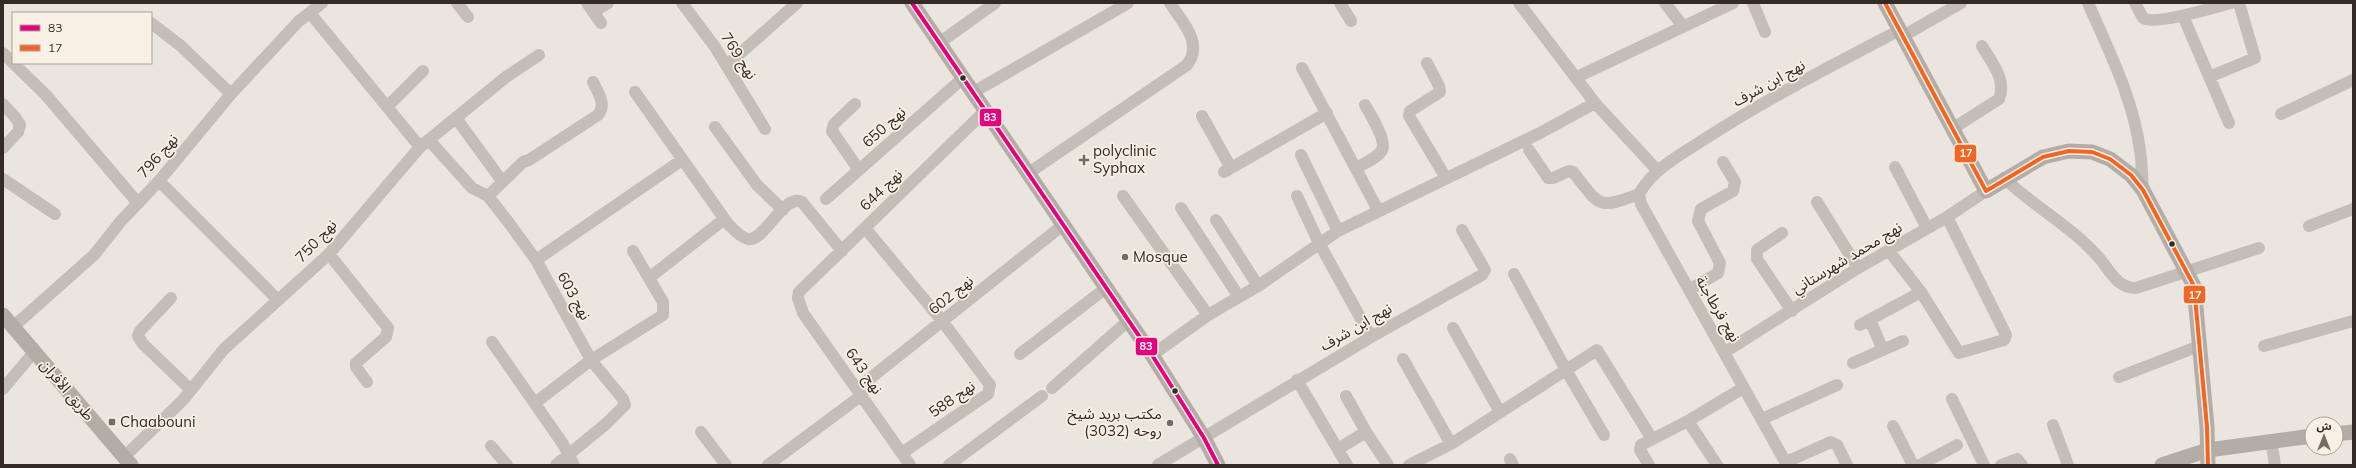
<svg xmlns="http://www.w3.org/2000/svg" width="2356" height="468" viewBox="0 0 2356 468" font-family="Mulish,'Noto Sans Arabic',sans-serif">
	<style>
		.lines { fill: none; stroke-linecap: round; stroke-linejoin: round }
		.minor { stroke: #c4bdb8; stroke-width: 12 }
		.major { stroke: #b3aca7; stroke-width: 15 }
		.bus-1-casing { stroke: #f9f0e5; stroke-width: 7 }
		.bus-2-casing { stroke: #f9f0e5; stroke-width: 7 }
		.bus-1 { stroke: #e5007d; stroke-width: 4 }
		.bus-2 { stroke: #f26522; stroke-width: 4 }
		.bus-dot { fill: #342b26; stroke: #f9f0e5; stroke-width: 1.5 }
		.poi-dot { fill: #746c67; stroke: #f9f0e5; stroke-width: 1.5 }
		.labels { text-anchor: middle; stroke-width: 3.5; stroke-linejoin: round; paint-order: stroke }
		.street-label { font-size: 15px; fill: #342b26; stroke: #f9f0e5 }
		.poi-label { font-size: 15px; fill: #342b26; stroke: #f9f0e5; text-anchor: start }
		.line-badge { stroke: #f9f0e5; stroke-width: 1.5 }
		.badge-label { font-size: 11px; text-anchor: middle; font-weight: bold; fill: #fff }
	</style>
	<rect width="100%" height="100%" fill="#ebe5df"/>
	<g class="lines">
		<path class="minor" d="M457 3 468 17
			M587 3 601 23
			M682 3 715 47 765 129
			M1340 3 1351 21
			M1519 3 1595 103 1657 170
			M1665 3 1682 25
			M1753 3 1765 32
			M2088 3C2109 51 2133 98 2140 150 2142 163 2142 177 2143 190
			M2135 3 2143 18C2154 26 2216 7 2231 3
			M593 12 608 3
			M310 13 420 147
			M2183 16 2229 123
			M151 23 181 46 231 94
			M1903 36 1961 3
			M939 43 995 3
			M3 53 13 63
			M13 63 46 95 137 202
			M1427 63 1439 86 1440 92 1410 111 1409 116 1446 178
			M727 65 797 3
			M1302 68 1378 210
			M1577 77 1733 3
			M2209 77 2255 58 2239 3
			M635 92 728 224C733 229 741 238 748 239 765 242 783 193 802 202L842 251
			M972 93 1128 3
			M3 104 15 117 20 125 18 132 3 148
			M855 104 834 124 832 131 859 170
			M387 107 423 71
			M2281 114 2353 80
			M1202 116 1231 168
			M456 118 502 181
			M715 127 757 185 783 210
			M1952 129 1999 99C2007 80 1992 63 1982 46
			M429 140 472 188 488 196 509 223 536 260 591 360 623 399 625 405 607 423 556 465
			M1529 150 1548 178H1553L1569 171 1573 172C1600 206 1597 210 1639 194
			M1301 155 1338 231
			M1895 167 1927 228
			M1357 168C1364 163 1378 158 1382 150 1387 140 1370 114 1365 105
			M1224 172 1327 113
			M1027 174 1187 65C1204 43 1182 22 1170 3
			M2004 178C2034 207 2073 227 2100 259 2111 272 2117 288 2136 288L2259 248
			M3 179 55 214
			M159 181 278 300
			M488 196 523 162 529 160 598 115C607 104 598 93 593 82
			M1123 196 1208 315
			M1297 196 1319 243 1371 337
			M826 199 962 79
			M1817 202 1858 268
			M1181 208 1239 297
			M1216 220 1258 286
			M2309 226 2353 209
			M865 228 943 322 990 385 988 394 902 453
			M1782 233 1757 250V259L1792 311
			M1889 251 1921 292 1959 353 2004 340 2006 335 1947 217
			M329 254 388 328 386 337 356 363V367L367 382
			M536 260 682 160
			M1514 274 1566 370 1604 435
			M649 278 718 224
			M1689 290 1718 273 1720 263 1698 221 1701 209 1733 191 1735 182 1723 162
			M171 298 140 331 138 336 143 344 191 390
			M1870 320 1883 350
			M1860 325 1921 292
			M13 327 94 255 121 221 159 181 231 94 299 21 322 3
			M1453 328 1500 412
			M492 342 563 444 574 465
			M2264 346 2353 321
			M1725 352 1858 268 1947 217 1986 191
			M1020 354 1106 288
			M1152 355 1208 315 1258 286 1338 231 1540 133 1595 103
			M1403 359 1451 444
			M1853 363 1903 341
			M2119 377 2199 346
			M1297 380 1347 465
			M858 388 1063 225
			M1052 388 1128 321
			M3 389 34 352
			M1346 396 1366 432 1388 465
			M1952 399 1984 465
			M535 403 591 360 663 315V302L633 251
			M1762 419 1837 385
			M1688 421 1717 465
			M2053 425 2068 465
			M1893 426 1913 465
			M701 432 726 465
			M2271 440 2275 465
			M491 446 507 465
			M1338 449 1366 432
			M124 457 183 400 224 349 329 254 420 147 506 77 539 55
			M1510 459 1513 465
			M1786 462 1831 442 1837 445 1847 465
			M768 465 862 395
			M910 465 803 313 798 298 799 292 985 111
			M949 465 1042 396
			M1158 465 1371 337 1482 275 1485 270 1462 230
			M1409 465 1451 444 1597 350 1652 439
			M1649 465 1640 450 1641 445 1688 421 1743 388
			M1787 465 1641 204 1639 194C1654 168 1679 156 1703 140 1766 99 1833 65 1900 30
			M1920 465 1957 445
			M2001 465 2017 459 2022 465"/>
		<path class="major" d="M912 3 1152 355 1204 438 1218 465
			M1885 3 1986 191 2043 157 2069 151 2092 152 2110 159 2131 175 2143 190 2194 286 2207 427 2208 465
			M3 315 131 465
			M2336 434 2353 432
			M2162 465 2208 450 2312 436"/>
		<g class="bus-1-casing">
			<path id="bus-1" d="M912 3 1152 355 1204 438 1218 465"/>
		</g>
		<g class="bus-2-casing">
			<path id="bus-2" d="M1885 3 1986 191 2043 157 2069 151 2092 152 2110 159 2131 175 2143 190 2194 286 2207 427 2208 465"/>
		</g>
		<use href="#bus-1" class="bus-1"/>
		<use href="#bus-2" class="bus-2"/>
	</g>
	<g class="bus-dot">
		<circle cx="963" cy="78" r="3.5"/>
		<circle cx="2172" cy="244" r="3.5"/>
		<circle cx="1175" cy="391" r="3.5"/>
	</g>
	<g class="poi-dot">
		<path d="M1082 154h4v4h4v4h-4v4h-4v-4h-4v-4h4z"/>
		<circle cx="1125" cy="257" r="4"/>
		<rect x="108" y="418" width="8" height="8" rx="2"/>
		<circle cx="1170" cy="423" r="4"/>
	</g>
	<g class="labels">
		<g class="street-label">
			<text transform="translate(739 56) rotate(57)" y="5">نهج 769</text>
			<text transform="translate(1769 83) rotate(-29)" y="5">نهج ابن شرف</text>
			<text transform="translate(884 127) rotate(-42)" y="5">نهج 650</text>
			<text transform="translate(158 156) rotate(-49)" y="5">نهج 796</text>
			<text transform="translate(881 190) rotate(-44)" y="5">نهج 644</text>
			<text transform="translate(316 241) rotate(-47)" y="5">نهج 750</text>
			<text transform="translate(1847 258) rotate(-31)" y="5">نهج محمد شهرستاني</text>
			<text transform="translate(951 295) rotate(-39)" y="5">نهج 602</text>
			<text transform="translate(574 296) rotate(61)" y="5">نهج 603</text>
			<text transform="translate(1718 309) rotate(60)" y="5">نهج قرطاجنة</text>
			<text transform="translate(1356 327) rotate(-30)" y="5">نهج ابن شرف</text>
			<text transform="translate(864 371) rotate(55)" y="5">نهج 643</text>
			<text transform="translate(67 390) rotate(50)" y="5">طريق الأفران</text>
			<text transform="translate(952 399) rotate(-35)" y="5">نهج 588</text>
		</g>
		<g class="poi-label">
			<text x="1093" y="156">polyclinic<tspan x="1093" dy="17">Syphax</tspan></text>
			<text x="1133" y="262">Mosque</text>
			<text x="1162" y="419" text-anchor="end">مكتب بريد شيخ<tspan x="1162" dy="17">روحه (3032)</tspan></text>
			<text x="120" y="427">Chaabouni</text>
		</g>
	</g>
	<g class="line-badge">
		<rect x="979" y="108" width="23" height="19" rx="4" fill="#e5007d"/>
		<rect x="1954" y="144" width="23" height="19" rx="4" fill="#f26522"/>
		<rect x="2183" y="285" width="23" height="19" rx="4" fill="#f26522"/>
		<rect x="1135" y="337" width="23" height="19" rx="4" fill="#e5007d"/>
	</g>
	<g class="badge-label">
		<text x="990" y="121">83</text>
		<text x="1966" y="157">17</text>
		<text x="2195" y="299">17</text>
		<text x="1146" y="350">83</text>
	</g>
	<rect width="2356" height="468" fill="none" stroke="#342b26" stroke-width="8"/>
	<rect x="12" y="12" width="140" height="52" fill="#f9f0e5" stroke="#aaa199"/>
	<rect x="20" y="25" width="20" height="6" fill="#e5007d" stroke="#aaa199"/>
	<text x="48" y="32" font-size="12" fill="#342b26">83</text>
	<rect x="20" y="45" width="20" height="6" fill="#f26522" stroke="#aaa199"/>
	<text x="48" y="52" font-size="12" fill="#342b26">17</text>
	<g transform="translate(2324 436)"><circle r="19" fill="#f9f0e5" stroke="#aaa199"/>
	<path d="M0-3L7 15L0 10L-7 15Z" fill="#746c67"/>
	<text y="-6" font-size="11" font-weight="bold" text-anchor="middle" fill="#342b26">ش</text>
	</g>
</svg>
